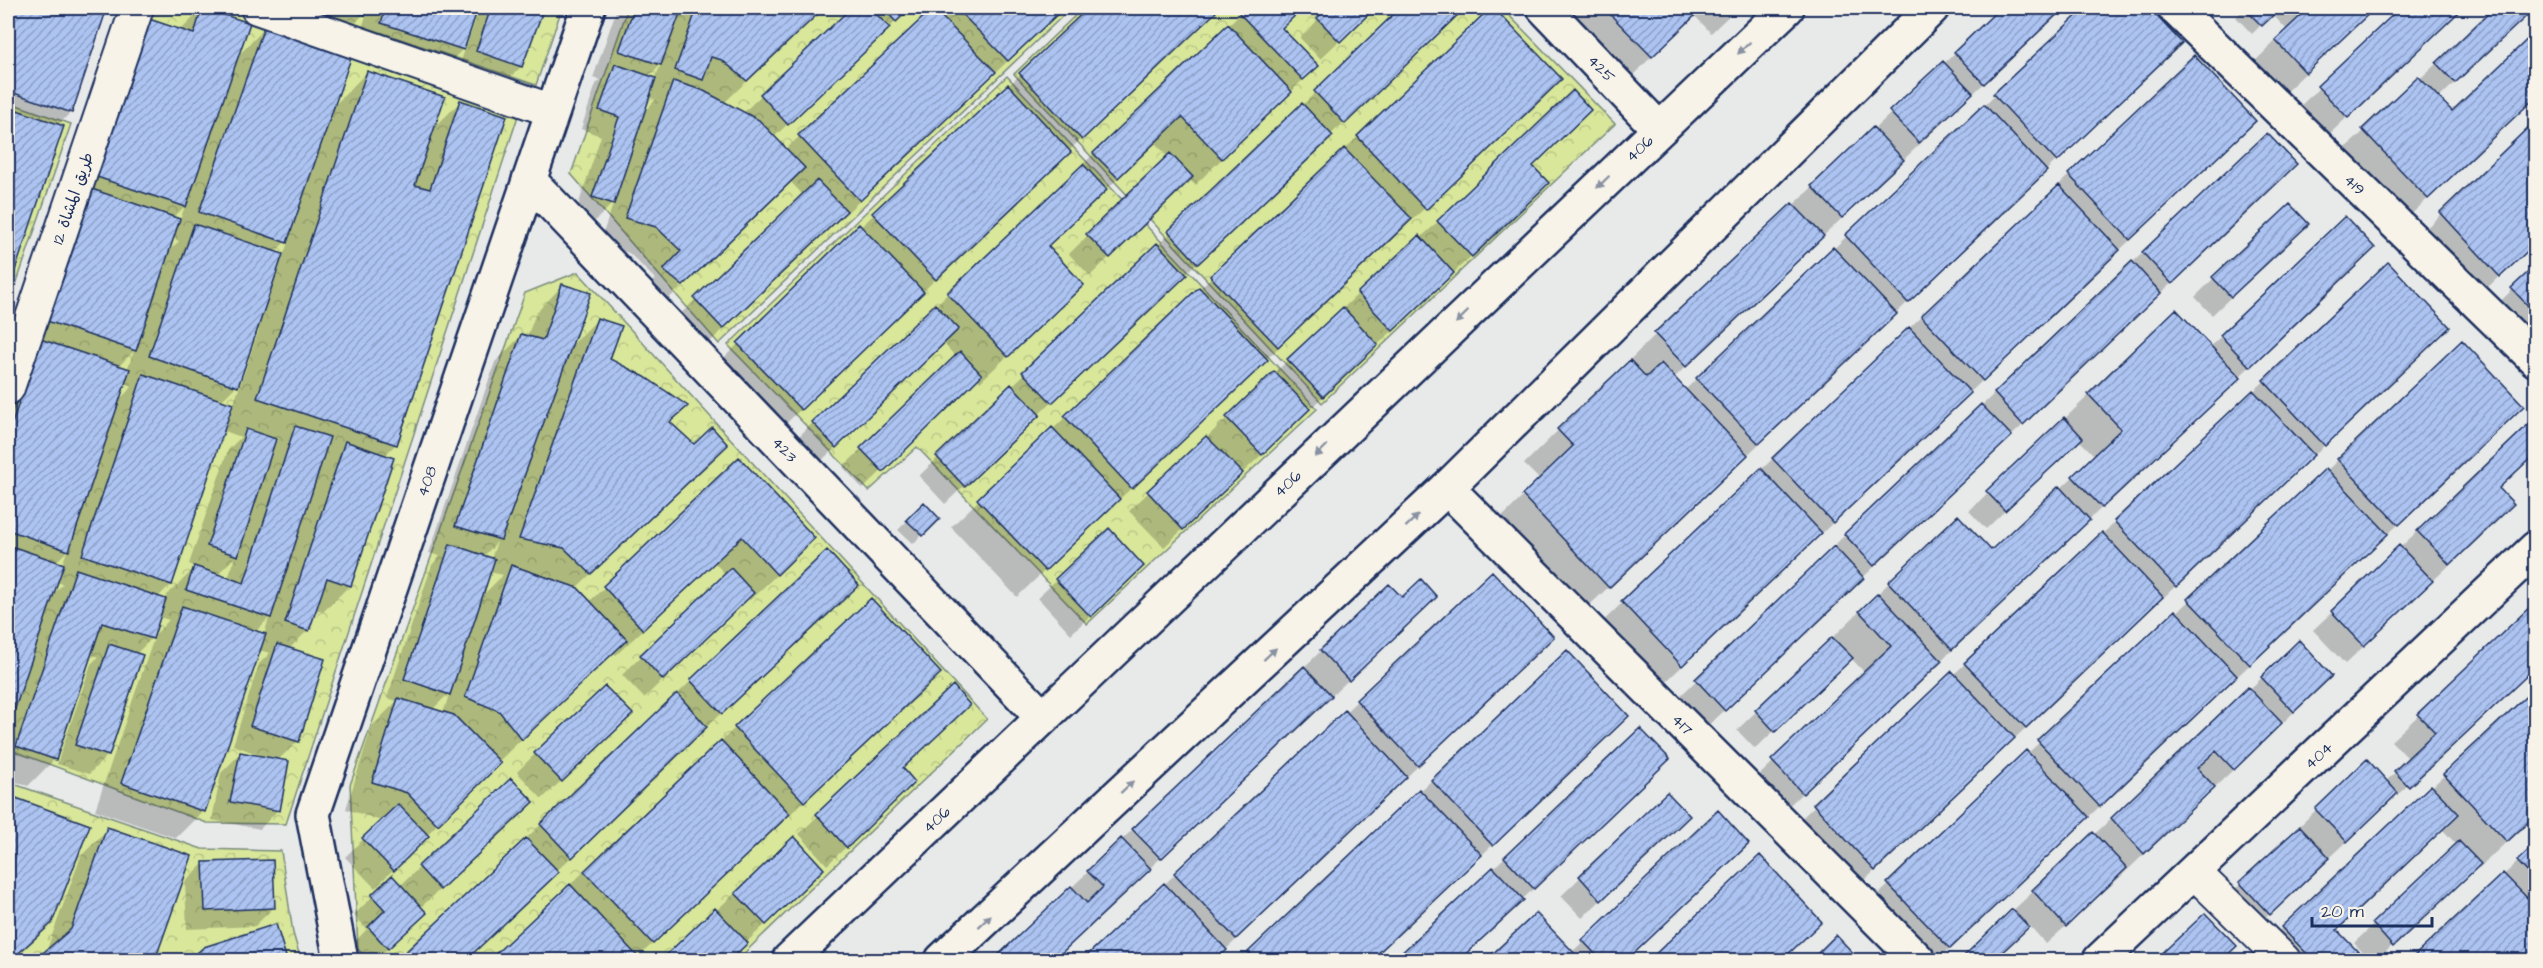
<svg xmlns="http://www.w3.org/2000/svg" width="2543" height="968" viewBox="0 0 2543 968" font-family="'Architects Daughter','Playpen Sans Arabic',sans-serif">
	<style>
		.park { fill: url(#park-crowns); stroke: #7a8b7c; stroke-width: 1.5 }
		.shadow { fill: #0003; fill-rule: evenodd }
		.building { fill: url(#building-hatch); stroke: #1b2f5e; stroke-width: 1.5 }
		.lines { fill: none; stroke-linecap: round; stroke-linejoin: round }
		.pedestrian-casing { stroke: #1b2f5e; stroke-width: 36 }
		.minor-casing { stroke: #1b2f5e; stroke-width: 38 }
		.tertiary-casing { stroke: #1b2f5e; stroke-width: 38 }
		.pedestrian { stroke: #f7f3e8; stroke-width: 32 }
		.minor { stroke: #f7f3e8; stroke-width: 33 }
		.tertiary { stroke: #f7f3e8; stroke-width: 33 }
		.oneway { fill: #8991a3 }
		.labels { text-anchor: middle; stroke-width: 4.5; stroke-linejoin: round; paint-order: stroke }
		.street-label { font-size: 16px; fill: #1b2f5e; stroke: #f7f3e8 }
	</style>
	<defs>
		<pattern id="park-crowns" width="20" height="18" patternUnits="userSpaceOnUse" patternTransform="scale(1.5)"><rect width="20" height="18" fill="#d8e79a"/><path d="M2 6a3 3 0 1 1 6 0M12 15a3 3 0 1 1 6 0" fill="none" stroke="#b9c687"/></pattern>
		<pattern id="building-hatch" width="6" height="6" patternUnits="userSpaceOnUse" patternTransform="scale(1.5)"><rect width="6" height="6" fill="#adc4f2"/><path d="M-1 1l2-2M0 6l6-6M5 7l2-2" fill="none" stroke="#8ca0c7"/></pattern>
	</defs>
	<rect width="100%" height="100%" fill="#e8eaea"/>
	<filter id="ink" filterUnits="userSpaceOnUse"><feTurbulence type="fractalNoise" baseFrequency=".0167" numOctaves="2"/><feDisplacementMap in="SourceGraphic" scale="12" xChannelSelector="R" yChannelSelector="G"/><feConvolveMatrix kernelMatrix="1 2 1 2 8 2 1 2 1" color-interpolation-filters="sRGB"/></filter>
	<g filter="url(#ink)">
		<path class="park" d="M149 8H226L520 110 286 824 207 823 8 749V424Z
			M309 8H562L536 85Z
			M628 8H1071L719 344 571 174Z
			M1083 8H1502L1615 124 1322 403 1014 74Z
			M1007 76 1317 409 1087 624 917 447 869 491 728 345Z
			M8 102 71 124 8 308Z
			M578 272 987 719 737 960H368L358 949 350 785 525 293Z
			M8 782 202 849 281 851 293 933 301 960H8Z"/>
		<path class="shadow" d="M8 8H106L71 112 58 125 62 127 8 287Z
			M203 8 237 57 264 29 333 107 367 72 432 130 460 102 396 444 384 456 350 585 323 612 315 609 308 630 289 649 298 741 278 760V810L260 829 212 820 221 773 240 754 270 759 233 745 259 664 270 653 259 650 203 811 176 838 95 810 155 635 136 654 141 656 107 756 89 774 57 764 91 664 98 657 90 654 55 759 28 786 8 779V385L63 217 180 31ZM185 206 180 220 173 218ZM290 237 283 256 274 253ZM172 238 179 241 167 253ZM256 329 259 330 233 406 221 401 236 386ZM134 351 127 370 118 367ZM123 383 133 386 117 402ZM222 430 241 437 228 450 189 564 196 567 167 595 165 601 157 598 171 584ZM67 551 62 565 55 563ZM235 557 228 579 217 575ZM56 582 63 584 51 596ZM159 617 169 620 152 638ZM269 618 264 635 255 632Z
			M253 8H366L365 11 369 8H476L463 49 436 76 355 50 368 10 337 41Z
			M480 8H542L521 67 502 85 458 69Z
			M617 8H823L724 103 743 113 850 10 847 8H910L774 137 786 149 936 8H1064L696 355 668 326 803 195 790 181 655 312 638 297 655 279 629 253 599 244 614 202 594 222 575 215 601 136 581 129 596 84 601 80 593 78ZM661 64 655 79 648 77ZM648 97 656 99 643 113Z
			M1090 8H1217L773 436 711 370Z
			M1246 8H1302L1280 28 1317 66 1195 185 1189 179 1090 276 1069 254 1168 156 1155 143 1046 247 1055 311 980 382 977 378 863 489 843 467 956 357 943 343 817 465 794 441Z
			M1330 8H1374L1320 59 1300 38Z
			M1403 8H1463L945 504 919 476Z
			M1492 8 1560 79 1017 597 951 527Z
			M1552 8H1737L1711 33 1694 15 1625 83Z
			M2003 8H2063L1674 378 1685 390 2087 8H2147L2180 43 1574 620 1490 529 1540 480 1524 464 1656 334Z
			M2245 8H2375L2278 99 2249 67 2287 30 2272 14 2252 34 2236 17Z
			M2402 8H2462L2320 143 2292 114Z
			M2496 8H2533L2438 99 2452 113 2536 35V96L2400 225 2336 157Z
			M2536 122V242L2472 302 2414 240Z
			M2267 135 2268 191 1697 736 1669 707 1845 535Z
			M2227 148 1655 692 1596 628 2069 175Z
			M1531 167 1520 210 1164 547 1129 511 1358 294 1438 222Z
			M2288 243 2212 315 2195 297 2213 279Z
			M2388 264 2421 354 1847 897 1787 832Z
			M2536 267V369L2485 316Z
			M2346 275 1775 819 1746 788 1865 673 1851 658 1755 749 1737 730 1889 583 1991 552 2060 489 2095 456 2079 440 1986 529 1969 511 2176 311 2210 347 2221 336Z
			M562 286 569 348 597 320 608 360 669 423 695 446 726 445 576 588 589 602 739 459 787 565 750 600 747 598 644 698 622 675 726 575 715 563 616 655 612 652 498 762 375 888 345 857 382 821 346 809 372 726 397 701 387 698 432 565 440 556 429 553 495 362 522 335 527 337 536 313ZM497 542 491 559 483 557ZM489 572 503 575 481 597ZM450 692 443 713 432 710Z
			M2535 420 2536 452 2498 488 2494 523 2345 664 2313 630Z
			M2495 433 1937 960H1908L1861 911 2338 460Z
			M924 504 938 519 913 544 898 530Z
			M1056 580 1124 584 1071 634 1038 598Z
			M1402 599 1417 615 1053 960H995L1321 651Z
			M2536 606V666L2250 932 2222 902 2316 810 2385 782 2409 759 2391 741Z
			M831 612 693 739 465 960H399L691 681Z
			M2299 643 2312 695 2117 880 2046 944 2029 925 1993 960H1960Z
			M1567 652 1600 743 1465 871 1370 960H1242Z
			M1525 664 1215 960H1085L1357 701Z
			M952 688 901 769 895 801 827 865 799 834Z
			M2536 689V814L2479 868 2477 866 2377 960H2370L2354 943 2457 845 2442 829 2336 930 2364 960H2261L2256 955 2282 928Z
			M912 700 635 960H491L735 728Z
			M1640 730 1641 786 1459 960H1396Z
			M612 733 542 799 517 772 535 754Z
			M511 780 513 821 420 908 406 932 375 960H363L350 947 367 929 354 915 392 877 400 886Z
			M1667 794 1670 835 1582 918 1561 896Z
			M8 797 88 826 50 922 12 960H8Z
			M1718 813 1720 871 1626 960H1489L1536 915 1571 953Z
			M108 829 190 857 153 960H36L46 952 81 856Z
			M794 838 804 887 728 960H663Z
			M2536 845V951L2526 960H2412Z
			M1759 857 1820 922 1781 960H1651Z
			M204 863 273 908 255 926 187 929 185 882Z
			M2205 915 2234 946 2220 960H2158Z
			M275 926 286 960H191L204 948Z
			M1836 938 1853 955 1848 960H1812Z"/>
		<path class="building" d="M8 8H107L72 113 8 91Z
			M202 8 250 23 186 207 94 176 149 19 194 34Z
			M343 8H368L365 15Z
			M386 8H478L464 50 381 23Z
			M491 8H544L522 67 476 51Z
			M634 8H682L661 65 619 51Z
			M697 8H824L747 81 722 60 711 57 703 80 675 70Z
			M851 8H870L890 28 788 125 760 94Z
			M883 8H911L896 22Z
			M933 8 996 72 860 201 798 135Z
			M956 8H1064L1008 61Z
			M1088 8H1212L1216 12 1082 140 1019 73Z
			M1244 8H1303L1282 28 1319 66 1303 80 1239 13Z
			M1328 8H1375L1340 42 1317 18Z
			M1400 8H1465L1345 124 1314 91Z
			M1490 8H1494L1562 79 1426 210 1357 136Z
			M1604 8H1703L1652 57Z
			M2000 8H2064L1984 84 1954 52Z
			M2085 8H2149L2182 43 2057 162 1993 94Z
			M2244 8H2281L2262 26Z
			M2309 8H2375L2306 73 2275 40Z
			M2400 8H2463L2348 118 2317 86Z
			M2494 8H2535L2455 83 2436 63Z
			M1228 24 1292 92 1222 159 1182 117 1118 178 1093 153Z
			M264 27 351 58 287 243 199 212Z
			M2534 33 2536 97 2428 199 2362 129 2418 76 2452 111Z
			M2194 55 2256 121 2130 240 2068 174Z
			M1943 61 1973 93 1919 143 1889 111Z
			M615 64 656 78 614 204 592 197 619 117 599 110Z
			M367 71 445 97 415 185 430 189 460 100 507 116 397 445 257 398Z
			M673 81 702 90 759 120 805 168 683 286 663 270 681 251 656 227 625 218Z
			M1008 84 1071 152 936 280 872 213Z
			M1573 90 1591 110 1533 166 1549 183 1472 257 1437 221Z
			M1302 103 1333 136 1198 264 1168 231Z
			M1984 104 2047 171 1908 303 1845 235Z
			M8 107 64 126 8 291Z
			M2536 120V243L2500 277 2440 212Z
			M1873 127 1904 160 1842 218 1811 186Z
			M2267 133 2297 164 2172 284 2142 252Z
			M1344 148 1412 219 1278 347 1210 276Z
			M1170 153 1193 177 1110 258 1086 234Z
			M1083 164 1107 190 1048 246 1084 285 1008 357 947 293Z
			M817 180 847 211 723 329 694 298Z
			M2059 185 2120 250 1983 381 1921 316Z
			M89 188 180 219 136 351 44 320Z
			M1792 203 1824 236 1686 367 1654 333Z
			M2290 204 2309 224 2231 297 2212 277Z
			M2345 216 2375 248 2250 367 2220 335Z
			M194 224 283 254 238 387 149 356Z
			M859 224 924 292 801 410 737 343Z
			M1419 235 1454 273 1393 331 1357 293Z
			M1157 243 1187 275 1052 403 1022 372Z
			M1833 247 1897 314 1759 444 1696 378Z
			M2132 261 2161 293 2023 425 1994 393Z
			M2388 262 2450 327 2325 446 2263 380Z
			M2536 265V314L2511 288Z
			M562 284 591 293 501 540 455 526 521 334 543 340Z
			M1199 287 1268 360 1132 489 1064 416Z
			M935 304 959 329 836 448 812 422Z
			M1343 307 1378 345 1323 397 1287 359Z
			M2176 309 2241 378 2102 508 2072 476 2121 429 2088 394Z
			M597 318 622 326 610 359 645 377 688 406 670 422 694 444 712 427 728 445 591 574 564 548 519 539Z
			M1909 327 1971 393 1833 523 1772 458Z
			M40 339 130 369 69 551 8 530V436Z
			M2462 340 2524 406 2399 525 2337 459Z
			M960 351 982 375 883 472 860 448Z
			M1630 360 1646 377 1661 363 1748 455 1609 588 1522 495 1573 446 1557 429Z
			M1274 371 1310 409 1262 455 1226 417Z
			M143 374 233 404 172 585 82 555Z
			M1011 384 1040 415 965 487 936 456Z
			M2253 390 2314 455 2176 587 2114 521Z
			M1981 404 2012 436 1874 566 1844 534Z
			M2064 417 2083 438 2005 511 1986 491Z
			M2535 418 2536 453 2499 488 2514 504 2450 565 2417 531Z
			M295 426 330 437 271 618 186 590 194 566 244 583Z
			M1052 427 1120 499 1045 571 977 499Z
			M246 429 276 439 238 556 207 546Z
			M1206 436 1243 473 1183 530 1147 491Z
			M345 441 394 458 351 586 327 578 309 631 285 623Z
			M739 457 815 538 777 575 742 537 643 630 603 586Z
			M1761 468 1822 533 1682 666 1621 601Z
			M2326 468 2388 534 2250 665 2187 599Z
			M2059 486 2090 520 1952 650 1888 582 1958 515 1991 550Z
			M924 502 940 519 923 536 906 520Z
			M1109 528 1144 566 1091 617 1055 579Z
			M2102 532 2163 597 2026 728 1964 663Z
			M450 544 495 559 450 695 404 679Z
			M8 545 64 564 8 729Z
			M2399 545 2433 581 2364 646 2331 611Z
			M1834 546 1864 578 1725 711 1695 679Z
			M827 550 859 585 722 714 690 680Z
			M511 565 578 588 627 640 522 740 499 711 465 697Z
			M731 568 754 593 663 680 640 655Z
			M76 569 166 599 153 639 102 623 56 760 16 746Z
			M1492 571 1554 637 1418 766 1356 700Z
			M1421 579 1437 597 1349 681 1320 650 1389 584 1402 597Z
			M1878 593 1942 661 1803 794 1771 760 1891 646 1859 611Z
			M871 598 941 673 804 802 734 727Z
			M2532 605 2536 608V667L2409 787 2394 771 2435 732 2417 714Z
			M182 606 266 634 205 812 121 783Z
			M2175 610 2237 676 2100 807 2037 740Z
			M1832 637 1853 658 1775 732 1755 710Z
			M2299 640 2332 676 2294 712 2261 677Z
			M109 644 143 655 109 756 75 745Z
			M277 644 325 659 299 742 250 726Z
			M1567 650 1629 716 1493 846 1431 780Z
			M1304 666 1332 696 1161 859 1132 829Z
			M1952 671 2015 738 1875 871 1813 804Z
			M953 685 970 705 903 768 915 782 847 848 816 814Z
			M605 686 633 714 562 782 534 753Z
			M2248 687 2282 723 2234 770 2216 751 2197 768 2215 787 2144 854 2111 818Z
			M2536 687V815L2507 842 2443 774Z
			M677 693 707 727 572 858 540 824Z
			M398 698 454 715 501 763 438 825 407 793 372 782Z
			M1345 710 1407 777 1236 939 1174 873Z
			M1640 728 1670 759 1534 889 1504 857Z
			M721 740 790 814 653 944 584 871Z
			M2026 750 2089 817 1950 949 1887 883Z
			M240 752 289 761 280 811 230 802Z
			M2367 759 2398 793 2347 842 2315 809Z
			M511 778 534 802 440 890 418 866Z
			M2431 785 2459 814 2337 930 2366 960H2313L2281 927Z
			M1419 789 1482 855 1371 960H1256L1248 952Z
			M1667 792 1690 816 1601 901 1579 876Z
			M8 795 90 825 52 923 11 960H8Z
			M398 804 429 836 394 871 362 838Z
			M1718 810 1749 844 1627 960H1601L1582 940Z
			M2300 826 2330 858 2270 915 2239 882Z
			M107 827 192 856 155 960H41L38 957 71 929Z
			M2093 832 2127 868 2066 927 2032 890Z
			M794 836 824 869 766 925 735 893Z
			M526 838 559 872 466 960H397Z
			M1121 838 1151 869 1054 960H993L1071 886 1087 903 1103 887 1087 871Z
			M2459 841 2481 864 2393 947 2372 923Z
			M2536 843V881L2517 861Z
			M1760 855 1822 922 1782 960H1649Z
			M273 860 275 908 205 911 203 862Z
			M1493 867 1524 900 1459 960H1394Z
			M2503 873 2536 907V952L2526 960H2410Z
			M392 875 427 913 388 949 368 927 385 910 371 895Z
			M1164 883 1227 950 1216 960H1082Z
			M570 884 638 957 635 960H489Z
			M715 908 748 943 730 960H665L663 958Z
			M2012 909 2029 927 1994 960H1960Z
			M1536 913 1581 960H1486Z
			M2205 913 2237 946 2222 960H2155Z
			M276 924 287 960H189L204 947Z
			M1836 935 1855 955 1849 960H1823L1817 954Z"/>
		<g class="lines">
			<g class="pedestrian-casing">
				<path id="pedestrian" d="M257 8 553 111
					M8 388 137 8
					M2194 872 2284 960"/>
			</g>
			<g class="minor-casing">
				<path id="minor" d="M1544 8 1659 129
					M2175 8 2536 360
					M529 180 1042 717
					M1447 488 1918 960
					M341 960 313 814 588 8
					M2100 960 2536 548"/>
			</g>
			<g class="tertiary-casing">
				<path id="tertiary" d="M789 960 1787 8
					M942 960 1447 488 1932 8"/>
			</g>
			<use href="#pedestrian" class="pedestrian"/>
			<use href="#minor" class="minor"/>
			<use href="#tertiary" class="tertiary"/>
		</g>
		<defs><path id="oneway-solid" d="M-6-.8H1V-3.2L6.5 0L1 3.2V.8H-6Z" transform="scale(1.5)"/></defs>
		<g class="oneway">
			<use href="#oneway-solid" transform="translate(1744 48) rotate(136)"/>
			<use href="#oneway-solid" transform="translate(1603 182) rotate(136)"/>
			<use href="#oneway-solid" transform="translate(1462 317) rotate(136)"/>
			<use href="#oneway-solid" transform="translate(1321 451) rotate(136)"/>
			<use href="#oneway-solid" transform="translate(1412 521) rotate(-43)"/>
			<use href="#oneway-solid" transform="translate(1270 654) rotate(-43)"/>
			<use href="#oneway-solid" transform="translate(1127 787) rotate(-43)"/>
			<use href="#oneway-solid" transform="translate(985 921) rotate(-43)"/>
		</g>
	</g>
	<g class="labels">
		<g class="street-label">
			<text transform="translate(1602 68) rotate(46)" y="6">425</text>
			<text transform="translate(1639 148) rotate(-44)" y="6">406</text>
			<text transform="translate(2355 184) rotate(44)" y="6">419</text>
			<text transform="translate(72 198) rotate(-71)" y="6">طريق المشاة 12</text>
			<text transform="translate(785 449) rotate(46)" y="6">423</text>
			<text transform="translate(426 481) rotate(-71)" y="6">408</text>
			<text transform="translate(1287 483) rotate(-44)" y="6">406</text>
			<text transform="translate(1683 724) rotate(45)" y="6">417</text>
			<text transform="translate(2318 755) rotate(-43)" y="6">404</text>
			<text transform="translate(936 819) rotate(-44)" y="6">406</text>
		</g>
	</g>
	<rect width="2543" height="968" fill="none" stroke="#f7f3e8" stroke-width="30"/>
	<rect x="15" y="15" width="2513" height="938" fill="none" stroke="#1b2f5e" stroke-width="2" filter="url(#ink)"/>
	<path d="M2312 917v9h120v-9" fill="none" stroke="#1b2f5e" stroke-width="3"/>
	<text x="2321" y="917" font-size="18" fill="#1b2f5e" stroke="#f7f3e8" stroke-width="4.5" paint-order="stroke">20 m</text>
</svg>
